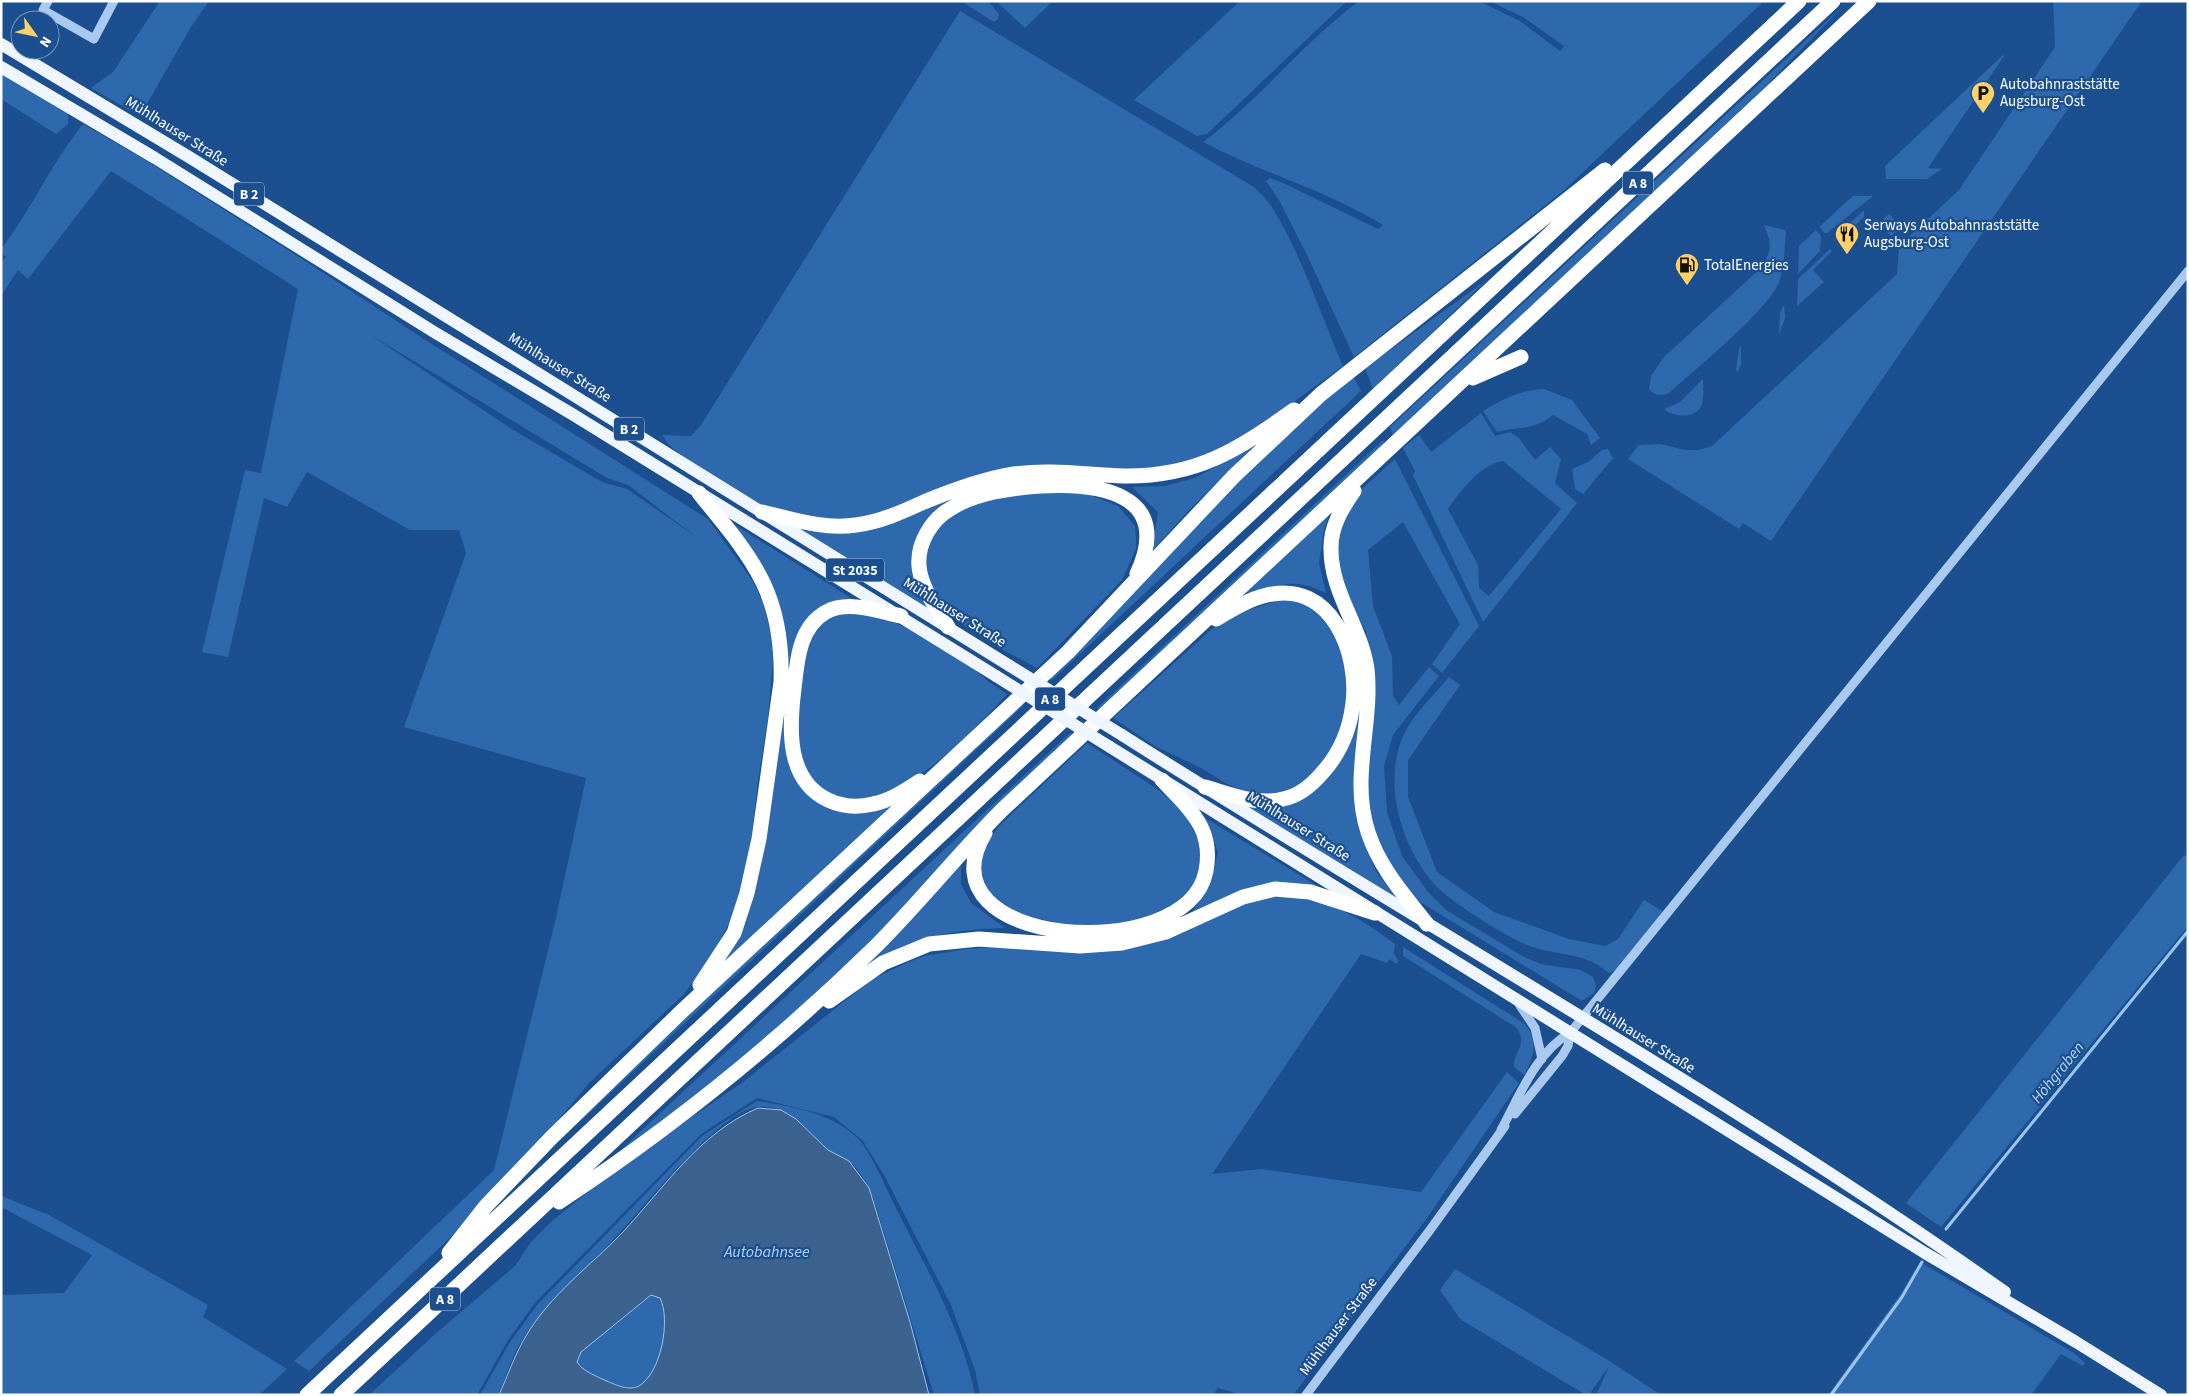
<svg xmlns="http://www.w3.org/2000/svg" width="2189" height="1396" viewBox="0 0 2189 1396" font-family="'Source Sans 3',sans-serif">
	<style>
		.green { fill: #2e69ad; fill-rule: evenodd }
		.water { fill: #3c6290; stroke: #9cc4f0; fill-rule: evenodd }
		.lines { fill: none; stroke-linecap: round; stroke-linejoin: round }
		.stream { stroke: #9cc4f0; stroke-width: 3 }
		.minor { stroke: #a9c9ee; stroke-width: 9 }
		.major { stroke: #f0f6ff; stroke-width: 12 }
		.highway { stroke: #fff; stroke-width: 15 }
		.major-bridge { stroke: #f0f6ff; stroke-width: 12 }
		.labels { text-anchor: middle; stroke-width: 4.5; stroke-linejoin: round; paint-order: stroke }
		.shield { fill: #1b4f8f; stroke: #bbcadd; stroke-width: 1 }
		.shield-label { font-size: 14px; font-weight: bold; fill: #fff }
		.poi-label { font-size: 15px; fill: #fff; stroke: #1b4f8f; text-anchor: start }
		.street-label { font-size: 15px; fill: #fff; stroke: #1b4f8f }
		.water-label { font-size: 16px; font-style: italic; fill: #b5d3f5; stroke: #1b4f8f }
	</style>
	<rect width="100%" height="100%" fill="#1b4f8f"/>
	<path class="green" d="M160 1H209L191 27 140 116 91 88 113 72Z
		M965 1H988L999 14 998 19 994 22 964 3Z
		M996 1H1053L1025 28Z
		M1240 1H1347L1207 134 1197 136 1134 100Z
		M1359 1H1479L1520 21 1560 51 1564 46 1523 17 1489 1H1764L1563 191 1354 357 1308 257 1279 200 1266 181 1270 178 1283 183 1378 229 1383 225C1326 190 1262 173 1203 142 1259 100 1303 43 1359 1Z
		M2053 1H2142L1771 541 1743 523 1739 529 1628 459 1639 445 1660 444 1685 450H1699L1712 446 1897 274 1899 246 1959 190 2055 47Z
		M1847 2 1760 92 1393 436 1390 427Z
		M960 11 1254 187C1260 193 1267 200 1272 207 1302 256 1320 313 1343 366L1277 414 1242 436 1213 452 1175 468 1123 471 1051 467 876 515 821 525 766 507 738 492 694 465 670 446 662 435 691 436 701 425Z
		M2003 55 2004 56 1928 168 1942 169 1927 179H1886L1885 166Z
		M1 71 68 113V124L56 134 1 99Z
		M83 124 147 161 302 259 424 339 708 519 754 583 764 605 774 647 768 718 758 781 751 842 739 896 730 922 708 962 683 995 589 1083 545 1136 454 1234 309 1371 294 1361 494 1170 555 922 586 778 404 727 466 553 459 530H410L307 472 287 507 264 498 228 657 202 652 245 470 261 473 298 289 111 171 28 279 18 270 1 296V262L6 257 1 253V249C32 209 52 162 83 124ZM369 334 607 478 628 485 695 536 627 489 602 482 515 431Z
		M1853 196H1873L1827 233H1825L1819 227Z
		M1864 210V217L1839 241V233Z
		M1889 214 1901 226 1891 236 1879 223Z
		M1764 225 1785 230 1786 232C1784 249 1785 267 1779 282 1769 310 1693 371 1668 394 1660 395 1654 396 1649 389L1651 376 1664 357 1762 267C1772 249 1772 244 1764 225Z
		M1816 230 1821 236 1820 251 1798 274 1799 246Z
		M1830 249 1832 251 1813 270 1824 282 1797 306 1798 279Z
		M1488 279 1373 389 1365 368Z
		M1784 305 1785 318 1779 335 1780 312Z
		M1741 345V364L1738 372 1736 370 1739 349Z
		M1353 376 1361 391 1052 680 1048 678 1273 443Z
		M1703 379C1703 387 1704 396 1702 404 1698 419 1673 418 1664 409L1680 402Z
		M1544 389 1572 400 1600 438 1591 445 1587 434 1553 415C1533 431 1520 426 1497 432L1483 411C1503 399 1521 390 1544 389Z
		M1481 413 1495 436 1510 432 1518 437 1535 460 1550 447 1561 459 1555 483 1577 503 1483 622 1413 475 1415 471 1403 448 1419 435 1431 452ZM1503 461 1561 509 1489 596 1479 588 1478 565 1448 509C1461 490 1480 465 1503 461Z
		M1383 440 1387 448 1101 711 1097 708Z
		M1254 446 1190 509 1152 551 1158 512 1132 487 1164 486 1195 478Z
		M1608 449 1613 458 1585 492 1584 494 1575 489 1572 469 1588 462 1602 450Z
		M1395 459 1479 626 1442 673 1432 664 1460 624 1403 522 1368 550 1373 606 1392 656 1393 696 1399 705 1429 667 1439 676 1393 735 1384 766 1387 812 1402 856 1428 892 1446 910 1524 957 1541 964 1581 970 1593 977 1596 985 1594 993 1582 1001 1417 900 1402 884 1378 844 1367 798 1370 659 1366 632 1345 592 1338 565 1337 530 1355 495Z
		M1023 492 1088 494 1118 506 1135 526 1136 539V549L1122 580 1037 668C1004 650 945 622 929 586 923 573 925 557 929 544 934 529 952 511 967 504 981 498 1008 495 1023 492Z
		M946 502C913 534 899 572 930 611L796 530 835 533 874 528Z
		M1330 511 1324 530 1319 563 1326 593C1319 590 1311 586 1304 585 1286 581 1265 588 1249 595L1245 591Z
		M730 522 859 603 797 635 788 667 787 637 782 616Z
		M1285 598 1311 606 1341 639 1349 683 1344 720 1328 757 1312 775 1294 789 1259 797 1227 784 1201 768 1155 746 1113 718 1212 629 1236 614Z
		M849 610 882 617 909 629 968 664 989 682 1007 694C970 735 903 806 843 801 825 800 802 771 798 754 793 732 802 663 809 641 811 634 821 621 827 617 832 613 842 612 849 610Z
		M1449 677 1460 685 1408 760V797L1437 872 1494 912 1569 939 1605 946 1618 939 1644 900 1663 911 1619 968 1609 973C1603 969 1596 963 1590 961 1570 953 1547 953 1527 945 1505 936 1452 903 1435 885 1402 848 1384 788 1401 741 1410 717 1433 696 1449 677Z
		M1020 702 1024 705 539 1160 654 1043Z
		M783 707 785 741 825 804 902 800 718 974 741 931 751 905 760 870Z
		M1360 711V830L1369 856 1377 873 1397 898 1242 803 1279 807 1350 741Z
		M1070 733 1074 736 875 941 783 1024 619 1156 617 1154 659 1114Z
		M1087 743 1157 789 1171 800 1186 815 1201 846 1200 874 1189 891 1173 904 1139 922 1088 926 1058 923 1005 911 990 898 979 874 984 845 1001 824Z
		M1205 818 1319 887 1295 884 1192 912 1211 883 1218 852Z
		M2184 855 2188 858V926L1941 1227 1906 1203Z
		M961 863V884L971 903 1005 928C941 930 912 938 858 973Z
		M1292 896C1334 902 1362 919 1395 944L1394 953 1398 961 1397 964 1389 959 1387 963 1361 954 1212 1174 1262 1169 1421 1192 1507 1072 1519 1083 1427 1218 1293 1395H1242L1218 1388 1213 1395H980L975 1370 951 1305 884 1175 863 1141 834 1117 757 1098 701 1134 535 1303 508 1340 477 1395H369L434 1335 515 1266 531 1242 552 1221 619 1167 743 1082 871 980 906 963 924 956 967 949 992 947 1072 952 1270 897Z
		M1403 947 1525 1024C1539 1042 1534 1057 1524 1075L1514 1067C1513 1051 1528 1046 1517 1028L1403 956Z
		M757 1101C793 1107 835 1113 861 1142 872 1155 887 1190 895 1206 925 1267 962 1327 975 1395H934L877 1210C872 1195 867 1182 857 1169 848 1157 837 1157 827 1148 806 1130 789 1104 758 1107 721 1110 648 1202 622 1230 591 1265 554 1294 527 1333 514 1350 507 1375 498 1395H480L510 1342 537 1305 702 1136Z
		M1 1196 49 1215 208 1305 203 1317 287 1369 259 1395H1V1295L64 1293 92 1255 1 1207Z
		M1920 1262 2074 1353 2085 1363 2083 1366 2061 1354 2031 1395H1828L1902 1292Z
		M1455 1269 1611 1362 1661 1395H1596L1609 1366 1589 1395H1586L1460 1319 1440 1290Z
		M652 1295 660 1298C671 1320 662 1373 639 1386 628 1392 612 1383 602 1379 592 1374 583 1371 577 1362L581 1352Z"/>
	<path class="water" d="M758 1108 781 1110 796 1119 828 1150 849 1161 869 1188 910 1322 929 1395H499C508 1375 515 1354 526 1336 550 1295 590 1266 622 1233 664 1188 699 1133 758 1108ZM651 1295 660 1298C671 1320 661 1373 639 1386 628 1392 612 1383 602 1379 592 1374 583 1371 577 1362L581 1352Z"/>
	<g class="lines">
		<path class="stream" d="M1946 1229 2188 931
			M1831 1395 1902 1297 1922 1262"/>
		<path class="minor" d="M48 1 43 10 94 39 114 1
			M1519 1004 1535 1028 1542 1059
			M1515 1114 1562 1056 1568 1046 1570 1033
			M1501 1130C1519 1097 1536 1052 1570 1033L2188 271
			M1306 1395 1430 1230 1505 1126"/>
		<path class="major" d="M1 44 189 157 1010 666
			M1 67 155 158 434 332 572 414 996 676
			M1122 735C1416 922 1721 1091 2005 1292
			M1110 747 1925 1253 2076 1342 2161 1395"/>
		<path class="highway" d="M1473 378 1521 357
			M1354 491C1342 508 1331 526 1331 547 1330 592 1361 626 1367 669 1373 724 1350 778 1368 832 1379 867 1404 895 1427 924
			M699 493C752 558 784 593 781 682L759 839 747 893 734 933 700 985
			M762 512C792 519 824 530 856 525 880 522 902 512 924 502 953 490 983 479 1014 474 1051 469 1087 475 1124 476 1197 477 1237 450 1294 410
			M901 616C878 611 848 600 826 612 799 627 797 661 794 689 789 728 786 780 828 800 843 807 857 808 873 804 890 801 906 790 920 781
			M948 627C937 608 921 589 919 566 917 544 931 520 950 509 976 492 1012 488 1041 486 1101 483 1174 494 1137 574
			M1205 787C1230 794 1257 806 1283 799 1299 796 1312 785 1323 772 1340 753 1350 729 1353 703 1359 652 1331 580 1267 595 1249 599 1231 610 1216 619
			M985 833C916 948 1188 967 1206 871 1209 855 1208 841 1201 827 1192 809 1176 795 1162 780
			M829 1001 883 963 929 944 979 939 1080 946 1122 943 1166 932 1243 897 1275 889 1310 892 1375 913
			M559 1202C673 1127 779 1041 876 946 920 902 958 854 1002 810L1869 1
			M449 1253 486 1206 552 1137 681 1012 1068 652 1234 476 1321 394 1605 170
			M307 1395 1799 1
			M341 1395 1833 1"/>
		<path class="major-bridge" d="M1010 666 1122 735
			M996 676 1110 747"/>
	</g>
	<defs>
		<g id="parking-pin" transform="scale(1.25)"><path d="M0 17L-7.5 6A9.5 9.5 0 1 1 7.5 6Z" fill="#ffd166" stroke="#1b4f8f"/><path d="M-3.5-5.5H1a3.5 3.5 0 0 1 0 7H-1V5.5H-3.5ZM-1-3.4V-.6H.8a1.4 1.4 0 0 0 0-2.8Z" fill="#111"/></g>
		<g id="restaurant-pin" transform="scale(1.25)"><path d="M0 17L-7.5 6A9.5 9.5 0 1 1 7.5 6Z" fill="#ffd166" stroke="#1b4f8f"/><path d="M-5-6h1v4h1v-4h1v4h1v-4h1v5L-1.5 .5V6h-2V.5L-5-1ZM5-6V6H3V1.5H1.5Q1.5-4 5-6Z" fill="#111"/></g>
		<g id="fuel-pin" transform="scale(1.25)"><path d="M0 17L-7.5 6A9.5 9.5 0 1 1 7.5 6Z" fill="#ffd166" stroke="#1b4f8f"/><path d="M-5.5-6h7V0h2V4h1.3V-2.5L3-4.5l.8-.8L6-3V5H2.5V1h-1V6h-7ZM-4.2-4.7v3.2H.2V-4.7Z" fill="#111"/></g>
	</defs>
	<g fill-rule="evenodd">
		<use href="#parking-pin" x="1983" y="93"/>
		<use href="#restaurant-pin" x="1847" y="234"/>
		<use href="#fuel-pin" x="1687" y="265"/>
	</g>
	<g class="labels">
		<g class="shield">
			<rect x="1623" y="171.5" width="30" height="23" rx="4"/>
			<rect x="234" y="182.5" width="30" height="23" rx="4"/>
			<rect x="614" y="417.5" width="30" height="23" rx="4"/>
			<rect x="826" y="558.5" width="58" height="23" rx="4"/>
			<rect x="1035" y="687.5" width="30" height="23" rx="4"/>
			<rect x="430" y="1287.5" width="30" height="23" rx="4"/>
		</g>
		<g class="shield-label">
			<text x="1638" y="188">A 8</text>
			<text x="249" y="199">B 2</text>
			<text x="629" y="434">B 2</text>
			<text x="855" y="575">St 2035</text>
			<text x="1050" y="704">A 8</text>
			<text x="445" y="1304">A 8</text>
		</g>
		<g class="poi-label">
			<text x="2000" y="89">Autobahnraststätte<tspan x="2000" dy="17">Augsburg-Ost</tspan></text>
			<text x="1864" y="230">Serways Autobahnraststätte<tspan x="1864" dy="17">Augsburg-Ost</tspan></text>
			<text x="1704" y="270">TotalEnergies</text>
		</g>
		<g class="street-label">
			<text transform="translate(177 131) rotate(32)" y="5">Mühlhauser Straße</text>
			<text transform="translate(560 367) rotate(32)" y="5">Mühlhauser Straße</text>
			<text transform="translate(955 612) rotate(32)" y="5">Mühlhauser Straße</text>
			<text transform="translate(1299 826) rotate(32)" y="5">Mühlhauser Straße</text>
			<text transform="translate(1644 1038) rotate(32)" y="5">Mühlhauser Straße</text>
			<text transform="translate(1338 1326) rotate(-53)" y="5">Mühlhauser Straße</text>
		</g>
		<g class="water-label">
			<text transform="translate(2057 1072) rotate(-51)" y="6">Höhgraben</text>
			<text x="767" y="1257">Autobahnsee</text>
		</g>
	</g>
	<rect width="2189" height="1396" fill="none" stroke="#ffffff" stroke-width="5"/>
	<g transform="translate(35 35) rotate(123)"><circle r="24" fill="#1b4f8f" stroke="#7695bc"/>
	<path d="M0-4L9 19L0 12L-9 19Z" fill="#ffd166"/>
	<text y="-8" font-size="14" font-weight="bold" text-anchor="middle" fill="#ffffff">N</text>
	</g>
</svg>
